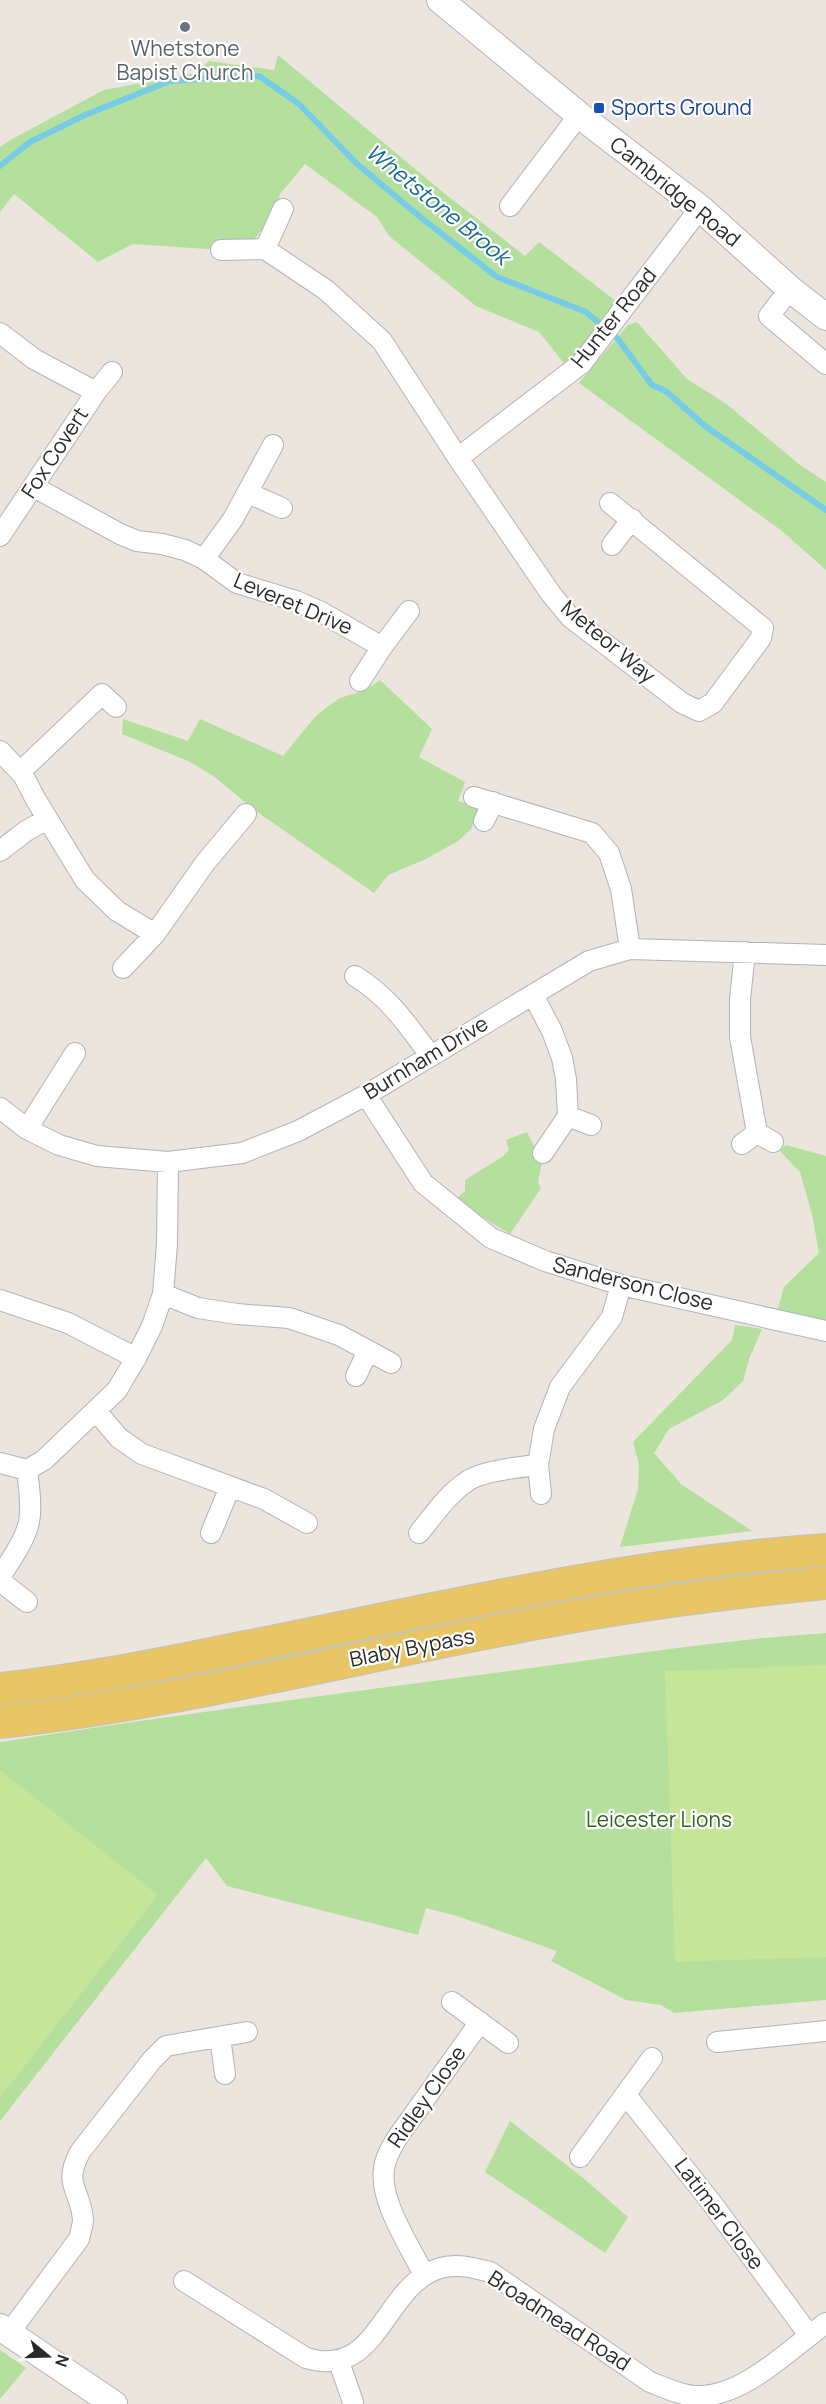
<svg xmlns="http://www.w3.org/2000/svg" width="826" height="2404" viewBox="0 0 826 2404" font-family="Manrope,sans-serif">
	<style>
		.green { fill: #b4df9c }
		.pitch { fill: #c7e599 }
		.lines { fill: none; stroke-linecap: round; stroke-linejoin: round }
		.stream { stroke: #76cce7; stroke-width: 6 }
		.minor-casing { stroke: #b0b3bd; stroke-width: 22 }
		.tertiary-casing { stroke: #b0b3bd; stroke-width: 28 }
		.primary-casing { stroke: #c3c3c3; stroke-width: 34 }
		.minor { stroke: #fff; stroke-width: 20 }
		.tertiary { stroke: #fff; stroke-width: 26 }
		.primary { stroke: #e8c665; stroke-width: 32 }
		.worship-dot { fill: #6b7280; stroke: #fff; stroke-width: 2 }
		.transit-dot { fill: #1a4fb4; stroke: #fff; stroke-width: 2 }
		.labels { text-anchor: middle; stroke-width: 4.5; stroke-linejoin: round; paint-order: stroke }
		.worship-label { font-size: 21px; fill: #5b616d; stroke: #fff }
		.transit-label { font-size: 21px; fill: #164399; stroke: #fff; text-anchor: start }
		.street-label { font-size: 21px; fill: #2a2a2a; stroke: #fff }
		.park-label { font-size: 21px; fill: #2e631e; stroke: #fff }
		.water-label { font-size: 22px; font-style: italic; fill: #156a93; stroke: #fff }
	</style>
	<rect width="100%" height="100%" fill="#ebe5dd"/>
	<path class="green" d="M278 55 444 193 525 256 539 242 625 308 571 372 539 332 476 306 389 236 377 217 305 164 280 194 275 212 253 241 221 250 133 244 98 262 14 194 0 212V147L12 139 104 90 196 73 209 61 274 70Z
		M637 322 687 379 725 403 800 465 826 482V570L782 531 579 383 628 325Z
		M380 680 432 729 419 757 465 782 458 801 480 808 471 829 458 841 426 859 388 875 374 893 256 811 212 775 188 761 122 734 123 719 188 741 200 719 283 756 315 717 327 707 340 698 366 690Z
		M527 1132 542 1162 538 1182 541 1188 510 1234 469 1209 457 1198 465 1191V1180L502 1157 509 1150 506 1140Z
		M786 1145 826 1156V1321L778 1309 784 1287 819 1253 812 1214 800 1172 780 1151Z
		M735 1325 762 1329 749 1359 743 1381 723 1400 669 1429 654 1453 681 1484 752 1531 620 1547 638 1489 639 1465 633 1442 732 1340Z
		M826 1564V1573L321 1656 0 1712V1701L650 1581Z
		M826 1633V2000L674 2013 661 2005 626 2000 551 1961 557 1951 457 1916 426 1908 418 1935 227 1886 206 1858 0 2121V1742C167 1716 335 1694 502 1672 610 1658 718 1640 826 1633Z
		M510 2121 582 2177 628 2217 605 2253 485 2172Z
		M0 2350 26 2368 0 2399Z"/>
	<path class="pitch" d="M826 1665V1957L675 1962 665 1671Z
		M0 1770 158 1895 0 2098Z"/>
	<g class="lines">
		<path class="stream" d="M0 166 30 142 85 115 170 81 259 76 299 104 356 163 419 216 497 277 586 312 618 339 652 385 666 391 705 426 826 510"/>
		<g class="minor-casing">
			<path id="minor" d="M510 206 579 115
				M265 249 283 209
				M221 250 265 249 326 290 382 341 458 458 551 594 570 617 682 703 699 711 713 703 761 638 763 628 610 503
				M790 289 769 316 826 364
				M0 333 34 359 96 392
				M458 458 582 363 700 208
				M34 487 120 534 137 541 162 544 185 550 204 559 237 583 296 601 321 612 382 647 360 681
				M248 493 282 508
				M0 536 96 392 112 372
				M612 545 632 519
				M204 559 233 519 273 445
				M382 647 409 611
				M0 751 23 775 36 800 85 880 117 911 155 934 205 863 246 814
				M20 772 102 694 116 707
				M474 797 592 833 609 853 621 889 630 949
				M484 821 493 802
				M0 851 26 831 47 819
				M745 952 740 999V1037L757 1133
				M123 968 155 934
				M355 976C389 997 407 1024 430 1055
				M533 995 552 1031 562 1058 566 1079 568 1116 543 1153
				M366 1095 423 1183 491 1238 545 1261 621 1285 826 1331
				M0 1108 27 1129 59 1145 97 1156 168 1162 242 1153 298 1131 366 1095 589 961 630 949 826 955
				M568 1116 591 1125
				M27 1129 75 1053
				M757 1133 773 1142
				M742 1144 757 1133
				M163 1294 198 1308 237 1314 289 1318 339 1335 391 1363
				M0 1300 68 1323 136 1358
				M356 1376 368 1351
				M96 1411 119 1438 142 1454 264 1499 307 1523
				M0 1463 27 1470 44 1460 117 1390 136 1358 152 1326 163 1294 167 1244 168 1162
				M538 1465 541 1494
				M211 1533 230 1487
				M419 1533C433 1516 447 1495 466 1482 480 1471 520 1467 538 1465L544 1429 560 1387 612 1317 621 1285
				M0 1577C10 1561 25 1541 29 1522 32 1506 29 1486 27 1470
				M0 1581 27 1602
				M452 2002 508 2043
				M220 2037 225 2074
				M717 2042 826 2031
				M626 2095 711 2202 809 2335
				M580 2157 652 2058
				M424 2275C410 2246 379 2201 384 2169 385 2158 391 2148 397 2138L480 2022
				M184 2281 306 2358C380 2380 382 2286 440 2268 457 2263 474 2268 490 2272L650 2382C666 2388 682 2396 699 2396 745 2396 791 2348 826 2323
				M9 2333 79 2239C80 2233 83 2226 83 2220 81 2189 62 2186 80 2152L152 2060 166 2046 247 2032
				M339 2362 353 2402"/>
		</g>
		<g class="tertiary-casing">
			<path id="tertiary" d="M440 0 579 115 700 208 790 289 826 317
				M0 2327 114 2404"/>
		</g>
		<g class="primary-casing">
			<path id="primary" d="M0 1689C83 1680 164 1664 246 1647 438 1609 630 1563 826 1550
				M0 1722C183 1702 362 1655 543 1622 637 1604 731 1592 826 1583"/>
		</g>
		<use href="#minor" class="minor"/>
		<use href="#tertiary" class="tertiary"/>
		<use href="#primary" class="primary"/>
	</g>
	<circle class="worship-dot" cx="185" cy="27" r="6"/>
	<rect class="transit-dot" x="593" y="102" width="12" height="12" rx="3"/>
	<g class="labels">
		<g class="worship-label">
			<text x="185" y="56">Whetstone<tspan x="185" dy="24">Bapist Church</tspan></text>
		</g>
		<g class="transit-label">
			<text x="611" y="115">Sports Ground</text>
		</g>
		<g class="street-label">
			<text transform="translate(675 192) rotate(39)" y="7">Cambridge Road</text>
			<text transform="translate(614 318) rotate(-51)" y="7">Hunter Road</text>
			<text transform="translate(55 453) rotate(-57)" y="7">Fox Covert</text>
			<text transform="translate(293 604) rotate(23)" y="7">Leveret Drive</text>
			<text transform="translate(608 642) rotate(40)" y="7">Meteor Way</text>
			<text transform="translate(426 1058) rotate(-31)" y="7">Burnham Drive</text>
			<text transform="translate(633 1284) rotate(14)" y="7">Sanderson Close</text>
			<text transform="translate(412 1648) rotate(-11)" y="7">Blaby Bypass</text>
			<text transform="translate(427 2097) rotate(-55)" y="7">Ridley Close</text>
			<text transform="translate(719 2214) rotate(53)" y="7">Latimer Close</text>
			<text transform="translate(559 2321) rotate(33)" y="7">Broadmead Road</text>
		</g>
		<g class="park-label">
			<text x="659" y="1827">Leicester Lions</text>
		</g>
		<g class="water-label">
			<text transform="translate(438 204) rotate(39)" y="8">Whetstone Brook</text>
		</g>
	</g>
	<g transform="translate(48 2356) rotate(109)" stroke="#ffffff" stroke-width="4.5" paint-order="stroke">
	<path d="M0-4.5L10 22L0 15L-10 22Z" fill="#2a2a2a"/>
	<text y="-9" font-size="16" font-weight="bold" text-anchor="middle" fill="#2a2a2a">N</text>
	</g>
</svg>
